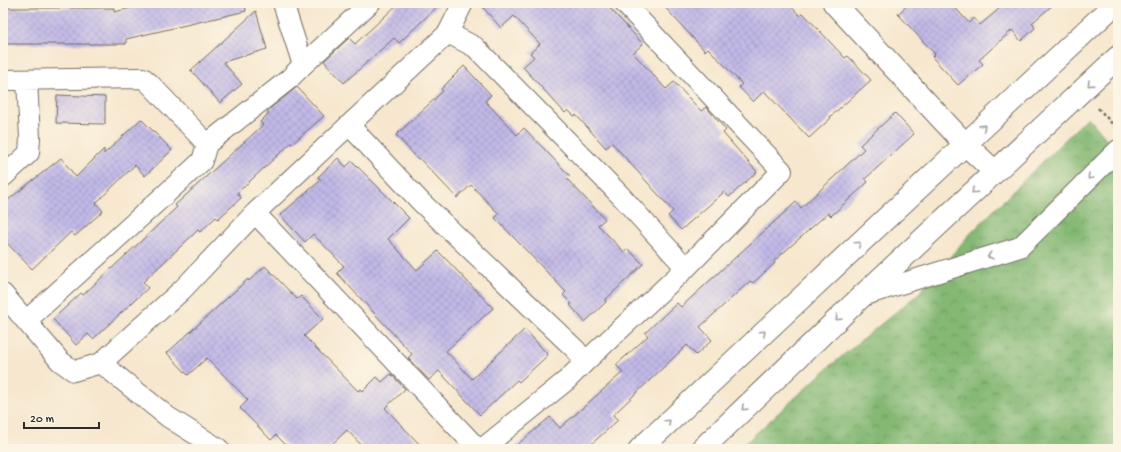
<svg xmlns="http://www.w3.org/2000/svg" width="1121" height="452" viewBox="0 0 1121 452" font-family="'Gochi Hand',sans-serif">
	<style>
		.forest { fill: url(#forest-crowns); stroke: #58724f }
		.building { fill: url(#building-cross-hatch) }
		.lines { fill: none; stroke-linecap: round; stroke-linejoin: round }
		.street-casing { stroke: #726d64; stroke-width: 22 }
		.secondary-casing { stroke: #726d64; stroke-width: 24 }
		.path { stroke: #726d64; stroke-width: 2.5; stroke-dasharray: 3 3; stroke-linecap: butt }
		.street { stroke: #fff; stroke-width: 20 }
		.secondary { stroke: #fff; stroke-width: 22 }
		.oneway { stroke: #a0a0a0 }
	</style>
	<defs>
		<pattern id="forest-crowns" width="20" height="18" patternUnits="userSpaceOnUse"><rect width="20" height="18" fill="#84b873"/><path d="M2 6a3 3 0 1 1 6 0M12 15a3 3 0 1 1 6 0" fill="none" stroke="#6c965f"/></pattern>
		<pattern id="building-cross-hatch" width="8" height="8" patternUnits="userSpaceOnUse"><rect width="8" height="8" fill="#c1b9e7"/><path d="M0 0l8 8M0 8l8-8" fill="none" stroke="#a69fc6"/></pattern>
	</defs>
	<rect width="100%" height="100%" fill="#fcf5e5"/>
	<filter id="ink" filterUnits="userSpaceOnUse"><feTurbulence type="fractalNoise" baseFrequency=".025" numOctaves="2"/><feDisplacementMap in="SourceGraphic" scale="8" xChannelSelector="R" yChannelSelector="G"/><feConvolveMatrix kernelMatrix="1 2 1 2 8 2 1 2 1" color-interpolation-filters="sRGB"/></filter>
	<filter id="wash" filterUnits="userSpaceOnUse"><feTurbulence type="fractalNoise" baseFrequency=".012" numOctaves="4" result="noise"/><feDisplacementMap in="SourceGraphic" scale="16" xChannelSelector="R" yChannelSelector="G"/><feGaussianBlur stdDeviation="0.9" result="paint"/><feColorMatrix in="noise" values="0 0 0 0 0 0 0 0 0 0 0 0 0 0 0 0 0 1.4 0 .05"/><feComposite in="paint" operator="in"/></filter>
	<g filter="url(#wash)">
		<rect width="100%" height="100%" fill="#f7e7ce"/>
		<path class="forest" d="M1088 117 1118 153V449H739L829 367 919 293 970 234Z"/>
		<g id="blocks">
			<path class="building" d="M154 3H245L246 11 126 39V44H3V8H114V12Z
				M399 3H441L399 43 394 38 344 83 324 61 349 38 355 44Z
				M479 3H605L643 44 633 53 666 89 674 82 701 111 706 107 726 130 723 133 757 172 729 197 724 192 681 230 668 216 673 211 612 143 606 148 576 115 574 116 568 110 565 113 523 67 534 57 530 53 540 44 514 16 501 28Z
				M661 3H788L800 16 803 13 845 58 848 56 871 80 830 117 831 118 809 138 764 91 753 102 739 87 742 84 708 48 705 51Z
				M910 3H951L969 23 974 18 980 25 1006 3H1055L1032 23 1035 28 1021 41 1012 30 979 60 983 64 958 85 932 57 935 54 898 14Z
				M256 11 267 49 223 62 242 84 220 103 191 70 190 71Z
				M464 66 491 95 485 101 517 135 524 128 570 176 567 179 605 219 598 225 624 252 628 249 643 264 605 300 606 302 585 322 570 305 572 304 563 295 566 292 495 218 499 214 471 185 457 198 419 158 418 159 396 135 443 91 441 89Z
				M297 87 324 116 292 144 291 143 237 193 241 198 218 219 216 217 200 232 198 230 143 282 148 288 93 339 88 334 76 345 53 319 81 293 83 295 139 243 177 207 175 205 263 125 260 122 268 114V110Z
				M57 95 105 97V124L56 123Z
				M895 113 914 134 865 179 868 182 831 216 828 213 774 261 775 263 753 283 750 281 700 327 712 340 696 355 687 345 613 415 618 420 586 449H512L550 417 560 428 623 372 616 365 648 336 645 333 677 303 681 307 796 202 801 208 864 149 860 145Z
				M141 119 172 150 145 176 135 165 96 203 103 211 75 236 71 232 32 269 3 239V204L61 158 76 177 104 149V154Z
				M338 158 346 167 352 161 409 218 388 239 417 270 438 251 493 308 446 351 472 379 525 329 548 355 519 382 517 380 480 415 439 371 429 380 408 358 412 354 337 273 344 266 313 234 305 242 280 215 321 180 318 177Z
				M265 266 297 299 301 296 323 319 304 336 358 391 361 389 363 391 377 377 382 382 391 374 405 389 385 408 424 449H365L347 430 327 449H290L276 435 271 440 240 408 248 400 207 358 188 375 167 353 248 279 249 281Z"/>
		</g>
	</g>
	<g filter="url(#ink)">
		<use href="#blocks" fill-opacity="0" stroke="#726d64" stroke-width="1"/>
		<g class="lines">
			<g class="street-casing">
				<path id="street" d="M448 33 463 3
					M303 65 370 3
					M3 80 143 78 149 83 207 144 288 80 303 65 283 3
					M3 177 29 153 30 138 27 80
					M255 213 349 125
					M3 294 60 361 74 371 101 363
					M862 296 1020 247 1118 150
					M26 321 202 161 207 144
					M585 362 576 350 420 201 349 125 448 33 475 47 621 196 686 268
					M219 449 168 417 101 363 182 290 255 213 478 449
					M482 449 567 380 585 362 686 268 782 171 624 3"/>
			</g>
			<g class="secondary-casing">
				<path id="secondary" d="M834 3 965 144 995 172
					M640 449 1116 3
					M702 449 862 296 1118 57"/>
			</g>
			<path class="path" d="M1098 108 1116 128"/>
			<use href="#street" class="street"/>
			<use href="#secondary" class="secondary"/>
		</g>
		<defs><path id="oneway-chevron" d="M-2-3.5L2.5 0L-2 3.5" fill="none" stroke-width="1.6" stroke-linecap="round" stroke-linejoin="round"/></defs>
		<g class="oneway">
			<use href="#oneway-chevron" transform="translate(1090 84) rotate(136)"/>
			<use href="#oneway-chevron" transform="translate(983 127) rotate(-43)"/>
			<use href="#oneway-chevron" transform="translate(1090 177) rotate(135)"/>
			<use href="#oneway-chevron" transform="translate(974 191) rotate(137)"/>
			<use href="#oneway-chevron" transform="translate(858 244) rotate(-43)"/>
			<use href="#oneway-chevron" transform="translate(990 256) rotate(163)"/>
			<use href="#oneway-chevron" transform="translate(838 318) rotate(136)"/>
			<use href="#oneway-chevron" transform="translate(763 333) rotate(-43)"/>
			<use href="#oneway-chevron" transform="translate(744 408) rotate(136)"/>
			<use href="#oneway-chevron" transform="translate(668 422) rotate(-43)"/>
		</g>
	</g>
	<rect width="1121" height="452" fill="none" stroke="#fcf5e5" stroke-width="16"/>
	<path d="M24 422v6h75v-6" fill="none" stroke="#2b2b2b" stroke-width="2"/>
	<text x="30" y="422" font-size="12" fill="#2b2b2b" stroke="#fcf5e5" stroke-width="3" paint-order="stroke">20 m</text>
</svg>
